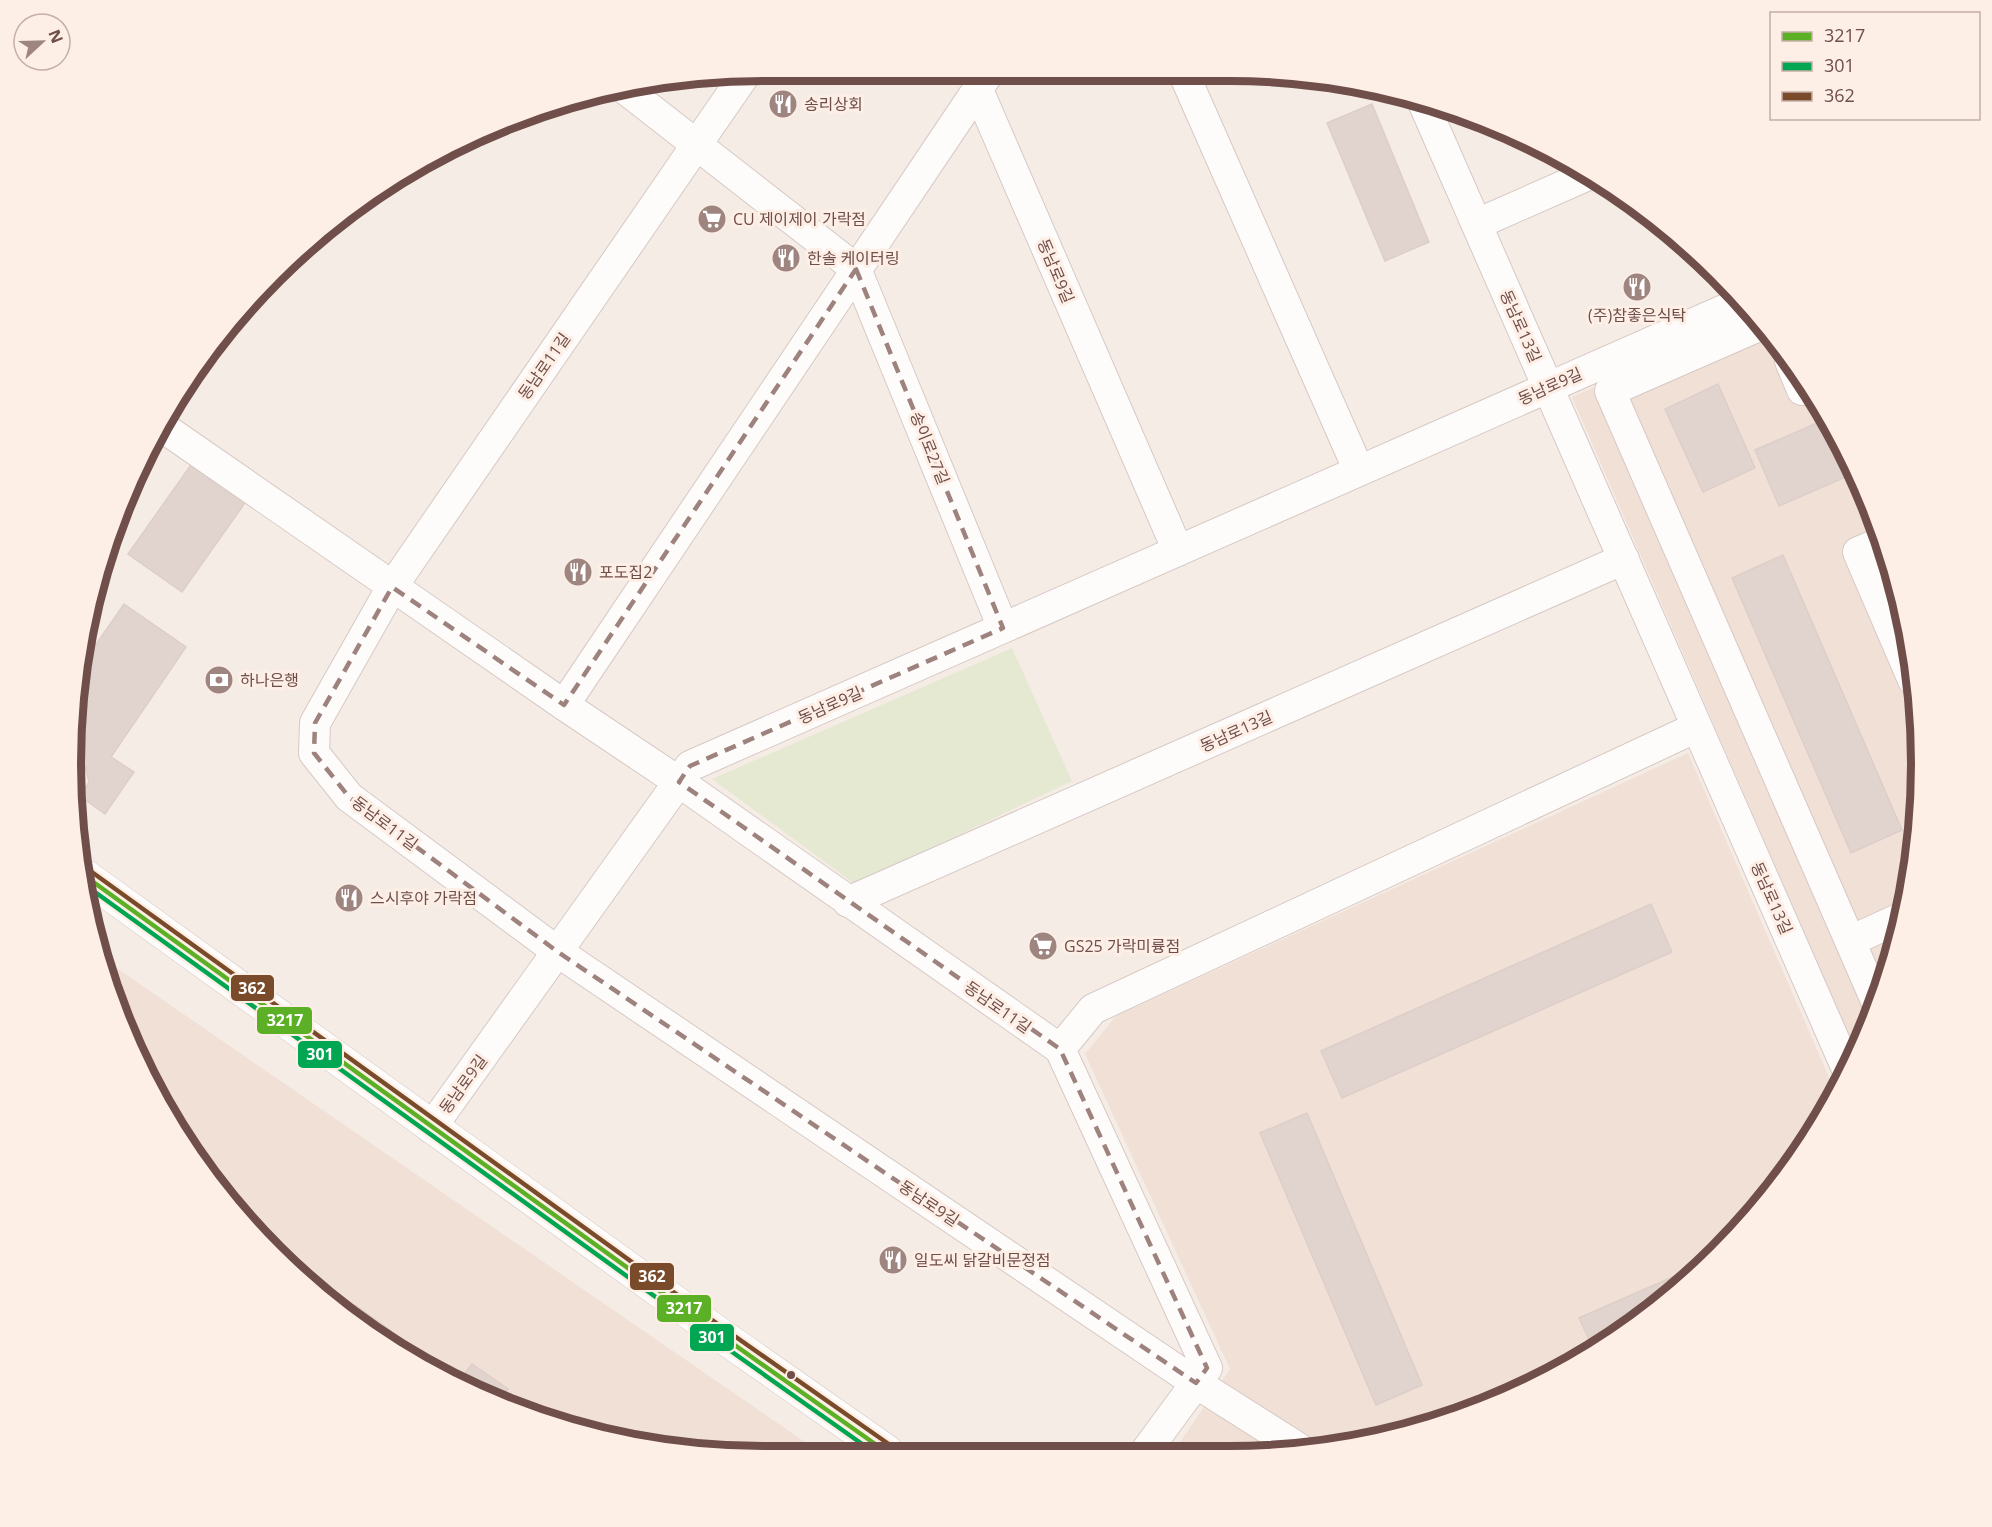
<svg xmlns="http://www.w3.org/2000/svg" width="1992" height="1527" viewBox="0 0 1992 1527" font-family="'Open Sans','Noto Sans KR',sans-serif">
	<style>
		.residential { fill: #f0e0d6 }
		.green { fill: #e5e9d1 }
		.building { fill: #e1d3ce; stroke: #ddcec9; stroke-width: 1.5 }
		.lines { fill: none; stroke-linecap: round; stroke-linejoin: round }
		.minor-casing { stroke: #d6c9c4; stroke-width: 32 }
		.secondary-casing { stroke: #d5c7c3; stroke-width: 34 }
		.minor { stroke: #fefcfb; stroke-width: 30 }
		.secondary { stroke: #fefcfb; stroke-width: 33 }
		.bus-1-casing { stroke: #feefe6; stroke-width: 9 }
		.bus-2-casing { stroke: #feefe6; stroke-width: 9 }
		.bus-3-casing { stroke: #feefe6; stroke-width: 9 }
		.bus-1 { stroke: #5bb025; stroke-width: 4.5 }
		.bus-2 { stroke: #00a651; stroke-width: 4.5 }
		.bus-3 { stroke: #7a4b2a; stroke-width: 4.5 }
		.marked { fill: none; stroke: #9d827d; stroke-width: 4.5; stroke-dasharray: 12 8; stroke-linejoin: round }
		.bus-dot { fill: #704e49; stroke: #feefe6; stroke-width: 2 }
		.labels { text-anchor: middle; stroke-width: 6; stroke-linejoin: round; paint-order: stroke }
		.poi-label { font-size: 16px; fill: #704e49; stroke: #feefe6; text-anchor: start }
		.street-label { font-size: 16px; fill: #704e49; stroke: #feefe6 }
		.rim { fill: none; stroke: #704e49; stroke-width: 8 }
		.line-badge { stroke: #feefe6; stroke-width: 2 }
		.badge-label { font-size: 16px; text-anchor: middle; font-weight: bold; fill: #fff }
	</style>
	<rect width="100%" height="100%" fill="#f5ece6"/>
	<path class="residential" d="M1754 316 1805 378 1869 498 1908 628 1921 763 1908 898 1869 1028 1856 1052 1572 397Z
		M1688 753 1835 1091 1805 1148 1719 1253 1614 1340 1452 1420 1319 1451H1174L1230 1369 1085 1054 1116 1016Z
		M102 958 818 1451H673L540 1420 417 1363 306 1284 187 1149 107 986Z"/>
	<path class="green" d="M1012 648 1072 781 855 884 712 779Z"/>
	<path class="building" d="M1372 104 1429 242 1385 261 1327 123Z
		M1718 384 1755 468 1703 492 1665 409Z
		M1826 419 1855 473 1779 506 1755 450Z
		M193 462 247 500 182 592 128 554Z
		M1783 555 1902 830 1851 853 1732 578Z
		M124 604 186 647 111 757 134 772 105 814 80 796 89 782 77 732 81 666Z
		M1916 817 1915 834 1909 820Z
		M1651 904 1672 952 1342 1098 1321 1051Z
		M1307 1113 1422 1385 1376 1405 1260 1133Z
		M1709 1261 1614 1340 1594 1350 1579 1318Z
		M355 1305 391 1331 388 1335 424 1360 427 1356 460 1380 472 1364 508 1389 505 1393 540 1418 543 1414 556 1423 540 1420 417 1363 349 1315Z"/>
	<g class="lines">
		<g class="minor-casing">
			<path id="minor" d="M1183 72 1359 471
				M746 73 392 587 315 723 314 753 349 797 558 952 1196 1383 1303 1451
				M625 89 856 269 1003 628
				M978 90 1178 551
				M1422 100 1847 1069
				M1477 224 1588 175
				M1761 325 1610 391 1877 1003
				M1790 361 1802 390 1809 387
				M161 426 564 705 679 782 1060 1049 1207 1368 1146 1451
				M1882 542 1858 552 1913 680
				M564 705 990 71
				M848 902 1624 559
				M1850 941 1903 917
				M1060 1049 1093 1009 1697 727
				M431 1128 690 766 1742 302"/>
		</g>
		<g class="secondary-casing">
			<path id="secondary" d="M85 876 722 1336 886 1451"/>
		</g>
		<use href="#minor" class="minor"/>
		<use href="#secondary" class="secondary"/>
		<g class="bus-1-casing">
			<path id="bus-1" d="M85 876 722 1336 885 1451"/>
		</g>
		<g class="bus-2-casing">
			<path id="bus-2" d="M88 887 718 1342 872 1451"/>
		</g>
		<g class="bus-3-casing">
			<path id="bus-3" d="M89 870 726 1330 890 1445"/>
		</g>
		<use href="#bus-1" class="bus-1"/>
		<use href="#bus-2" class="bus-2"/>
		<use href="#bus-3" class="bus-3"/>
	</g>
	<path class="marked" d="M856 269 1003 628 690 766 679 782 1060 1049 1207 1368 1196 1383 558 952 349 797 314 753 315 723 392 587 564 705Z"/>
	<defs>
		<g id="restaurant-disc" transform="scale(1.5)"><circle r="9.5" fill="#9f8580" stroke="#feefe6"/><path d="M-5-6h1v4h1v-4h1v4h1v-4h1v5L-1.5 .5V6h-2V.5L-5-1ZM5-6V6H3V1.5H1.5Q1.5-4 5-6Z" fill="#fff"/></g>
		<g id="supermarket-disc" transform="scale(1.5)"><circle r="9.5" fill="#9f8580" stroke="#feefe6"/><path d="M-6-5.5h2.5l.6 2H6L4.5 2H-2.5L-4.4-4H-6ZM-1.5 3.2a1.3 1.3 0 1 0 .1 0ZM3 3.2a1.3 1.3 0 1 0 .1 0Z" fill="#fff"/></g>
		<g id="bank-disc" transform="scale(1.5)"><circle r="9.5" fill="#9f8580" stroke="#feefe6"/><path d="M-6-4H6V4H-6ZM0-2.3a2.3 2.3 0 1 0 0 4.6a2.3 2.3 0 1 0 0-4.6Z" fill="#fff"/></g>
	</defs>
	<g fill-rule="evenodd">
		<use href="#restaurant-disc" x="783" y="104"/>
		<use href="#supermarket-disc" x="712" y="219"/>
		<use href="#restaurant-disc" x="786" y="258"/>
		<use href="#restaurant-disc" x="1637" y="287"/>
		<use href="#restaurant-disc" x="578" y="572"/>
		<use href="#bank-disc" x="219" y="680"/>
		<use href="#restaurant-disc" x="349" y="898"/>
		<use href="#supermarket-disc" x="1043" y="946"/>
		<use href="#restaurant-disc" x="893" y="1260"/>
	</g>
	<circle class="bus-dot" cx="791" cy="1375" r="5"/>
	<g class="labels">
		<g class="poi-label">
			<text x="804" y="110">송리상회</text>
			<text x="733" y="225">CU 제이제이 가락점</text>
			<text x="807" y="264">한솔 케이터링</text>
			<text x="1637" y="321" text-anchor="middle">(주)참좋은식탁</text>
			<text x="599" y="578">포도집2</text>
			<text x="240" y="686">하나은행</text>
			<text x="370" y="904">스시후야 가락점</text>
			<text x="1064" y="952">GS25 가락미륭점</text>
			<text x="914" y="1266">일도씨 닭갈비문정점</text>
		</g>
		<g class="street-label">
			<text transform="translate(1056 271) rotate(67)" y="6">동남로9길</text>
			<text transform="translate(1521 326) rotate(66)" y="6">동남로13길</text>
			<text transform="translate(544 366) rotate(-55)" y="6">동남로11길</text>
			<text transform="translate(1550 386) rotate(-24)" y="6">동남로9길</text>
			<text transform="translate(930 448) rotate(68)" y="6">송이로27길</text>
			<text transform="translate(830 705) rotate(-24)" y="6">동남로9길</text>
			<text transform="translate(1236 731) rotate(-24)" y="6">동남로13길</text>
			<text transform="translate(385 823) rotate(37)" y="6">동남로11길</text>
			<text transform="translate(1772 898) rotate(66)" y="6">동남로13길</text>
			<text transform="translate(998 1007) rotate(35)" y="6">동남로11길</text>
			<text transform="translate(463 1084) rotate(-54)" y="6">동남로9길</text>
			<text transform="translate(929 1203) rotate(34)" y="6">동남로9길</text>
		</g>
	</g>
	<path d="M0 0H1992V1527H0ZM763 81H1229A682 682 0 0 1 1911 763V764A682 682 0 0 1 1229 1446H763A682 682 0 0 1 81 764V763A682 682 0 0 1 763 81Z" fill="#feefe6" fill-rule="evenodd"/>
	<path class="rim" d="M763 81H1229A682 682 0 0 1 1911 763V764A682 682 0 0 1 1229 1446H763A682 682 0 0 1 81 764V763A682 682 0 0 1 763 81Z"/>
	<g class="line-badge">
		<rect x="230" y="974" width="45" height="28" rx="6" fill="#7a4b2a"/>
		<rect x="256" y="1006" width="57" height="29" rx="6" fill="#5bb025"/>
		<rect x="297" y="1040" width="46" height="29" rx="6" fill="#00a651"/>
		<rect x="629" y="1262" width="46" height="29" rx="6" fill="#7a4b2a"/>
		<rect x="656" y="1294" width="56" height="29" rx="6" fill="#5bb025"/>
		<rect x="689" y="1323" width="46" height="29" rx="6" fill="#00a651"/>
	</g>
	<g class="badge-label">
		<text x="252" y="994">362</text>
		<text x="285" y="1026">3217</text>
		<text x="320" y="1060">301</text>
		<text x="652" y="1282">362</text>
		<text x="684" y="1314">3217</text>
		<text x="712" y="1343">301</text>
	</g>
	<rect x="1770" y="12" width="210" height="108" fill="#feefe6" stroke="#c5afa7" stroke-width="1.5"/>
	<rect x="1782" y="32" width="30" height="9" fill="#5bb025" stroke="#c5afa7" stroke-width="1.5"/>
	<text x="1824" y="42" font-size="18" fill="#704e49">3217</text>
	<rect x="1782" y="62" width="30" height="9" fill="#00a651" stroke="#c5afa7" stroke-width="1.5"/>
	<text x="1824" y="72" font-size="18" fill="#704e49">301</text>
	<rect x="1782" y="92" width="30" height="9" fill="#7a4b2a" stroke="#c5afa7" stroke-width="1.5"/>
	<text x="1824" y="102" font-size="18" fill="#704e49">362</text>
	<g transform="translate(42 42) rotate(68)"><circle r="28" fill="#feefe6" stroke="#c5afa7" stroke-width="1.5"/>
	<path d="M0-4.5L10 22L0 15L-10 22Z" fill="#9f8580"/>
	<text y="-9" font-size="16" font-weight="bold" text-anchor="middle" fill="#704e49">N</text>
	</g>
</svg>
